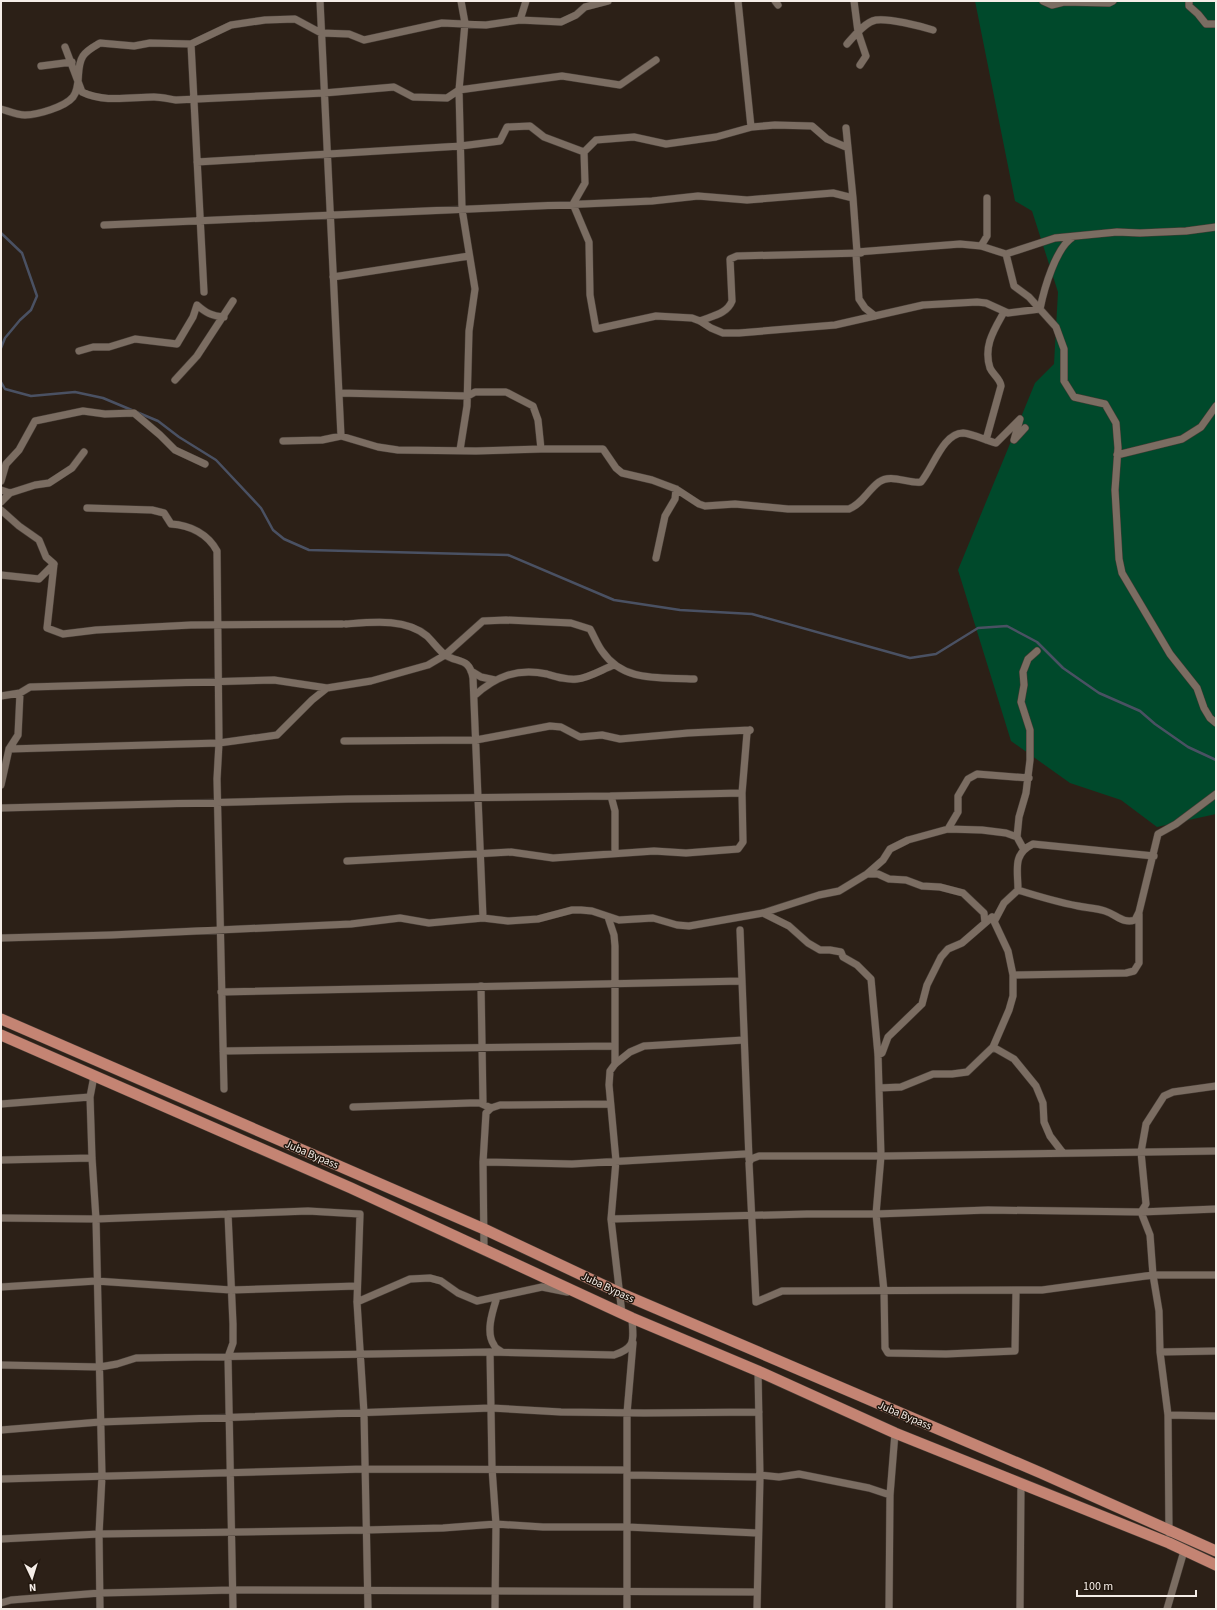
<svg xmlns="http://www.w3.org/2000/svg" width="1217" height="1610" viewBox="0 0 1217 1610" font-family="'Source Sans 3',sans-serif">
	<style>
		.green { fill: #00492b }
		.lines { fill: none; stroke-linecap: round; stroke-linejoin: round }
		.stream { stroke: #4a5163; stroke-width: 2.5 }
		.minor-casing { stroke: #463c35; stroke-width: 8 }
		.primary-casing { stroke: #463c35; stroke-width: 12 }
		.minor { stroke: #7b6d62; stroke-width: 7 }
		.primary { stroke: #c48473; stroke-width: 11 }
		.labels { text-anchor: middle; stroke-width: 3; stroke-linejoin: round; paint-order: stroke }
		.street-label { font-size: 11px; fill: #f5ede7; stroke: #22170e }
	</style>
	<rect width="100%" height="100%" fill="#2c2017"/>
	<path class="green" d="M975 1H1216V814L1157 827 1121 800 1070 783 1011 741 958 570 1035 383 1054 364 1058 292 1032 211 1015 201Z"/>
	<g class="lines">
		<path class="stream" d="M1 233 22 253 37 296 31 310 20 320 5 338 1 348
			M1 382 5 389 31 396 75 392 103 398 158 421 179 437 216 460 261 508 273 530 284 539 309 550 508 555 614 600 680 610 752 614 910 658 936 654 978 628 1007 626 1037 642 1063 668 1099 693 1140 711 1155 724 1188 747 1216 760"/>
		<g class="minor-casing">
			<path id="minor" d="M320 1 341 436
				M738 1 751 127
				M775 1 778 5
				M854 1 858 32 866 56 860 65
				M1043 1 1052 5 1064 2 1109 3 1113 1
				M1189 1V6L1198 14 1206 24H1216
				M520 20 561 22 576 15 585 7 608 1
				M191 44 204 292
				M847 44C854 36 865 22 876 20 889 18 920 26 933 30
				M65 47 82 92C104 103 131 97 154 97 161 97 169 99 176 100L324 93 394 87 413 97 447 98 459 90 562 76 620 85 656 60
				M41 66 72 62
				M1 109C8 111 17 115 25 115 37 115 65 107 73 97 82 85 75 68 83 56 87 50 95 46 100 43L134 46 150 43 191 44 231 25 265 20 295 19 321 33 349 34 364 40 442 23 486 25 520 20 526 1
				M846 128 853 198
				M584 152 596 140 634 137 666 144 716 137 752 127 775 125 812 126 827 139 846 147
				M197 162 461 146 500 141 507 127 530 126 544 137 584 152 585 183 573 204 589 242 590 295 596 329 656 316 692 318 700 321 711 328 723 333H739L835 325 923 305 977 302 986 303 1008 313 1040 309C1044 289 1056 247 1073 237
				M104 225 652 201 698 196 747 200 833 193 853 198 857 252 960 244 981 246 1006 254 1055 238 1117 232 1140 233 1186 231 1216 227
				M981 246 987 236V198
				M856 254 859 299 865 308 875 316
				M1006 254 1014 286 1029 297 1056 327 1064 349V381L1074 397 1105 404 1116 423 1118 448 1115 490 1119 559 1122 573 1170 654 1197 688 1204 708 1210 718 1216 723
				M333 277 469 256
				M700 321C712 316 727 314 732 301L730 259 737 256 861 253
				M79 351 93 347H109L135 339 177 344 193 317 197 305C206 313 212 316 224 317
				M175 380 197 356 233 301
				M339 393 468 396 475 392H506L533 406 538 420 541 449H603L616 468 622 473 652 480 676 489 699 504 705 506 735 504 788 509H849C863 503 867 491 879 482 891 473 908 484 921 482 933 468 943 433 963 433 973 434 985 440 996 443L1020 419 1014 440 1025 428
				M986 440 1001 386C1000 378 993 375 990 368 983 346 994 330 1004 312
				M283 441 322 440 341 436 378 447 398 450 476 451 541 449
				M460 450 467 406 469 331 475 289 462 209 459 90 465 23 461 1
				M1117 455 1182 439 1201 427 1216 406
				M1 481 6 464 19 450 35 421 83 411 105 414 134 413 160 435 175 450 205 464
				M1 490 10 493 35 485 49 483 72 468 84 452
				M1 502 10 493
				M1 510 19 526 39 540 46 557 54 564 47 628 63 634 96 630 191 625 342 624
				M656 558 665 516 675 499 676 489
				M1 575 39 579 54 564
				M346 624C372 622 406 618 427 636 433 642 438 649 444 654 457 664 469 656 473 678L483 918
				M471 671 481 677 495 680
				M1 696 20 693 30 687 274 680 327 688
				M474 696C496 676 517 668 547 674 557 677 566 680 577 679 589 678 603 669 614 665
				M344 741 476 740 550 726 561 727 580 737 602 735 620 739 688 733 750 730
				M9 749 219 743 217 551C208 534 190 525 171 524L164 513 152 510 87 508
				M1 785 9 749 18 735 20 693
				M611 796 742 793
				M1 808 348 799 611 796 615 811V853
				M948 829 958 812V796L968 779 977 774 1029 778
				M1023 848 1017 837 1019 817 1026 793 1030 760V730L1021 702 1024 685 1023 672 1028 659 1037 651
				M347 861 511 852 553 858 654 851 686 853 738 849 743 842 742 793 747 733 750 730
				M867 874H878L889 879 906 880 922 886 940 887 963 893 984 913 985 923
				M1018 890C1037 896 1057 902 1078 906 1087 908 1096 908 1105 911 1117 915 1123 924 1135 920L1139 912 1158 834 1176 824 1216 794
				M763 913 789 926 808 943 820 950H830L841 952 843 957 857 965 871 979 878 1055 881 1156 876 1214 884 1291 885 1348 888 1353 946 1354 1015 1351 1016 1291
				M608 917 614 935 615 946V1064
				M995 920 1004 903 1018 890C1018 870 1012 854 1033 844L1154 856
				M740 930 749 1159
				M1 938 111 935 351 924 400 918 429 923 483 918 508 921 538 919 572 910H581L592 911 619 920 653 918 677 925 689 926 763 913 819 895 839 891 867 874 883 860 890 849 908 840 948 829 982 830 1006 833 1017 837
				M1013 975 1126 973 1134 971 1139 963V914
				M481 986 483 1104
				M221 992 742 981
				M993 1047 1014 1059 1036 1086 1043 1103 1044 1122 1050 1136 1063 1153
				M223 1051 615 1046
				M878 1055 882 1053 888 1037 922 1004 927 985 941 957 948 949 962 943 992 917 1008 951 1013 975V996L1009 1010 993 1047 967 1072 952 1074H933L901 1087 879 1088
				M94 1076 90 1097 92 1158 96 1219 102 1476 99 1534 100 1609
				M224 1089 217 779 219 743 277 735 312 700 327 688 371 681 428 665 445 655 483 621 506 620 571 623 590 629C594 636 597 644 602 651 624 683 659 677 694 679
				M1 1104 90 1097
				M353 1107 470 1103H480L491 1108
				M1216 1151 886 1156H759L751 1159 749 1163 756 1302 782 1291 1042 1290 1153 1275H1216
				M1 1160 92 1158
				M483 1162 572 1164 745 1154
				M1 1218 96 1219 228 1214
				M611 1219 807 1214H876L988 1210 1141 1212 1216 1209
				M484 1248 483 1162 486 1113 491 1108 500 1105 610 1104
				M1 1287 96 1281 231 1290 357 1286
				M497 1297C493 1310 485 1332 494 1345 495 1348 499 1350 502 1352
				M357 1302 410 1279 430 1278 441 1281 458 1293 477 1301 542 1287 567 1292
				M622 1314 611 1219 616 1161 609 1085 610 1071 615 1064 630 1052 644 1046 744 1040
				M490 1352 492 1468 496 1524 495 1609
				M1160 1352 1216 1351
				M1 1365 100 1367 117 1364 136 1358 490 1352 614 1355C637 1347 633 1340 632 1318
				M1168 1415 1216 1416
				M1 1430 100 1422 491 1408 561 1412 644 1413 759 1412
				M627 1475 760 1477
				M759 1475 779 1477 799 1474 869 1488 890 1495
				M1 1479 365 1469 627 1470
				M1169 1533 1168 1415 1160 1352 1159 1311 1153 1275 1150 1235 1141 1212 1146 1204 1141 1152 1146 1124 1164 1096 1173 1092 1216 1086
				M1 1539 99 1534 366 1530 443 1528 496 1524 543 1527H627L757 1533
				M1 1603 11 1600 100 1593 233 1590 757 1592
				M233 1609 228 1357 233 1343V1324L228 1214 308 1211 360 1214 357 1302 364 1413 368 1609
				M627 1609V1413L633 1343
				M757 1609 760 1477 758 1371
				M889 1609 890 1495 895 1433
				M1020 1609 1021 1484
				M1167 1609 1184 1551"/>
		</g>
		<g class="primary-casing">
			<path id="primary" d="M1 1019 484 1229 620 1293 1041 1473 1216 1551
				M1 1035 351 1188 632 1318 758 1371 895 1433 1169 1543 1216 1565"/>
		</g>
		<use href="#minor" class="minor"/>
		<use href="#primary" class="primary"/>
	</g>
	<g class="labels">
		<g class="street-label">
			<text transform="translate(312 1154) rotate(23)" y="4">Juba Bypass</text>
			<text transform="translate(608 1287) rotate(25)" y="4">Juba Bypass</text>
			<text transform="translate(905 1415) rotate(23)" y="4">Juba Bypass</text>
		</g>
	</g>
	<rect width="1217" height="1610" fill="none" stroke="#f5ede7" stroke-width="4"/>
	<g transform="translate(32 1578) rotate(176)" stroke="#22170e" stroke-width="3" paint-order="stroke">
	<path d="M0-3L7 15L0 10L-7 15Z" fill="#f5ede7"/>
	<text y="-6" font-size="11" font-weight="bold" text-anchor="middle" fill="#f5ede7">N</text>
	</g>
	<path d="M1077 1590v6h119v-6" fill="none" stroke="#f5ede7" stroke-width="2"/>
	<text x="1083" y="1590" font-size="12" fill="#f5ede7" stroke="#22170e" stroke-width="3" paint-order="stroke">100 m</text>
</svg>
